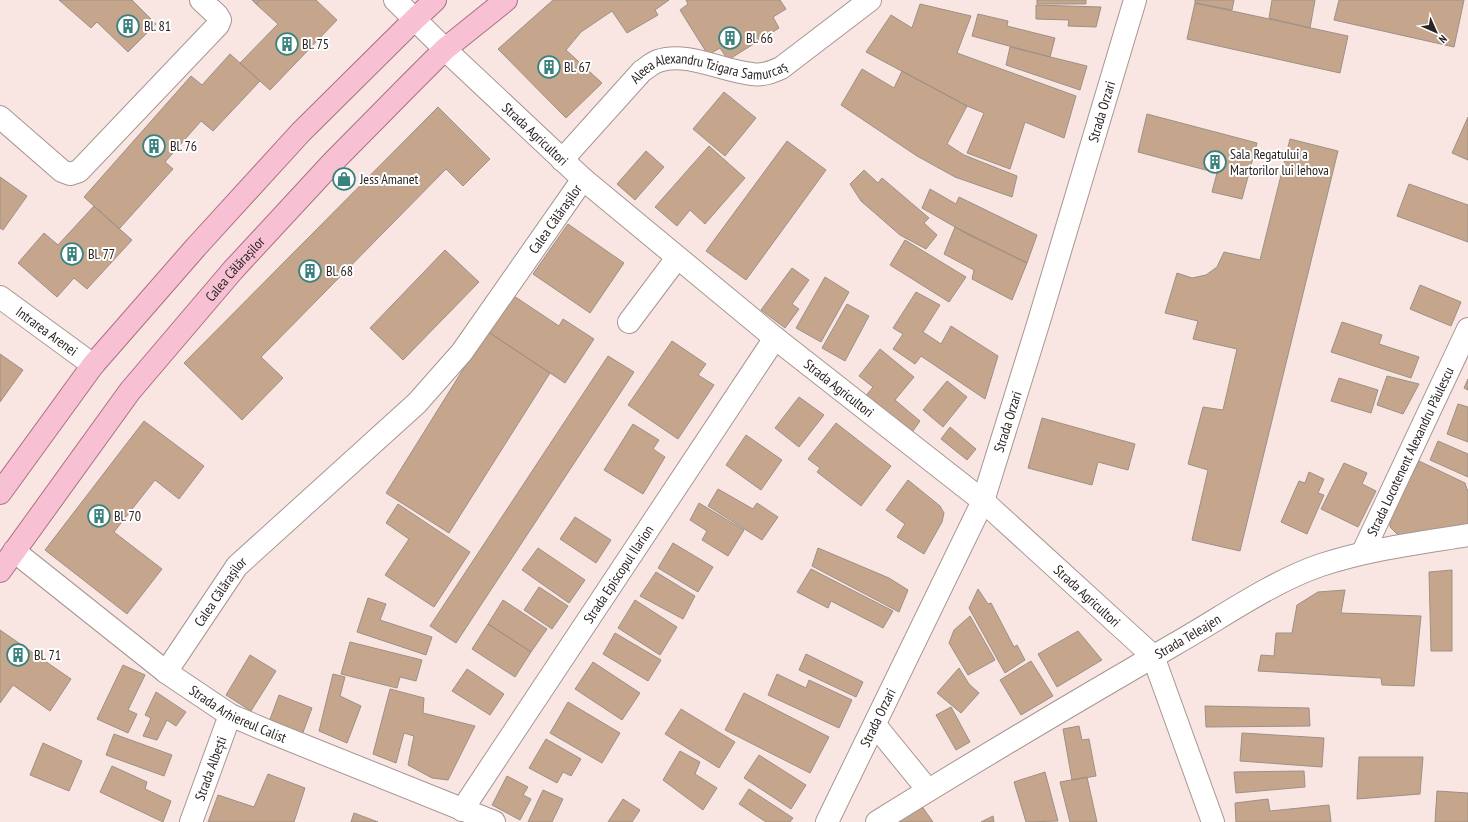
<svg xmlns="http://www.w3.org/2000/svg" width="1468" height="822" viewBox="0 0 1468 822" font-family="'PT Sans Narrow',sans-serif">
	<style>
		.building { fill: #c5a68c; stroke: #9d9086 }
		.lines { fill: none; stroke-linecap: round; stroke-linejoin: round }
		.minor-casing { stroke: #a79693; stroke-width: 24 }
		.major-casing { stroke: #ac6f82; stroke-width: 24 }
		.minor { stroke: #fff; stroke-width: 22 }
		.major { stroke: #f7c1d3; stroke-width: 22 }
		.labels { text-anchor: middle; stroke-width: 4; stroke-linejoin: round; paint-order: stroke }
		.poi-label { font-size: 14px; fill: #2b2423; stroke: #fff; text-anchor: start }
		.street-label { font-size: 14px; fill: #2b2423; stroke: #fff }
	</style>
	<rect width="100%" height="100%" fill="#f9e6e2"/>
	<path class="building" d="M59 0H132L156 24 128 52 97 22 91 28Z
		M252 0H260L256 4Z
		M260 0H316L337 20 270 90 240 63 278 24 256 4Z
		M553 0H669L655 10 658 15 627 33 612 11 581 32 566 50 602 83 566 118 498 49Z
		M686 0H780L786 9 773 17 779 28 728 60 720 48 708 55 680 10 688 4Z
		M1037 0H1086V4H1037Z
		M1195 0H1234L1232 10 1195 3Z
		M1272 0H1315L1310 28 1269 18Z
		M1339 0H1464L1454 47 1334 20Z
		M1195 3 1348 36 1340 73 1187 39Z
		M920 4 971 16 957 53 1076 96 1064 138 1025 122 1010 169 967 153 984 113 967 106 866 52 891 15 912 28Z
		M1036 5 1101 7 1096 27 1068 26 1069 20 1036 19Z
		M978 14 1008 21 1007 26 1055 38 1050 57 972 36Z
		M1010 47 1087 66 1080 90 1006 65Z
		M230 54 260 81 213 131 201 121 165 162 173 169 119 229 84 197 191 76 202 85Z
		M862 69 894 88 902 71 967 106 947 144 964 155 1017 176 1012 197 955 177 917 156 841 105Z
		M724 92 756 118 725 156 693 129Z
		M438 107 490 159 463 186 446 169 261 357 283 378 242 420 184 363Z
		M1147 114 1257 143 1242 199 1212 192 1217 173 1138 152Z
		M1468 117V160L1452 153Z
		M1290 139 1338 151 1240 551 1192 540 1208 470 1188 464 1203 407 1223 410 1237 349 1193 339 1198 321 1165 313 1177 273 1192 278 1206 275 1217 267 1224 252 1260 260Z
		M787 141 826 170 746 280 706 251Z
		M709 146 745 178 705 224 690 210 677 226 655 207Z
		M646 151 664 167 635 200 617 184Z
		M864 170 878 183 882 178 929 218 924 223 937 235 926 249 900 235 861 201 850 184Z
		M0 177 27 196 3 230 0 228Z
		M1409 184 1468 205V242L1397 216Z
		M930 189 956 204 959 197 1037 235 1027 263 969 235 922 208Z
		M94 206 132 240 87 289 74 278 57 297 18 263 44 233 58 245Z
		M568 224 624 263 590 313 533 274Z
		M955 227 1027 263 1012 300 972 279 974 270 944 254Z
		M905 240 966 277 949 302 890 265Z
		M445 250 479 282 403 360 370 328Z
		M792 268 809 280 792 304 799 309 785 328 761 310Z
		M825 277 849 292 821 342 796 328Z
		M1420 285 1461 302 1451 326 1410 309Z
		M916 292 940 305 923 332 941 344 951 326 998 356 985 399 921 356 915 364 893 349 903 334 893 328Z
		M511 294 559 326 563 319 594 339 565 383 487 331Z
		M847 304 869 316 845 361 822 348Z
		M1342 322 1382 335 1379 344 1419 357 1411 378 1331 352Z
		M487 331 550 373 449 533 386 493Z
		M672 341 706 364 698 375 714 385 678 439 628 405Z
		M880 349 914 377 895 400 920 421 910 435 864 398 873 387 859 376Z
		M0 354 23 370 0 402Z
		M608 356 634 372 456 643 430 626Z
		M1387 376 1419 384 1403 414 1377 405Z
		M1339 378 1378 390 1371 413 1331 401Z
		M1468 379V390L1464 388Z
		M947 381 967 397 943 427 923 410Z
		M799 397 824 415 799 447 775 428Z
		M1458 404 1468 407V442L1447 434Z
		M1042 418 1135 444 1128 470 1098 462 1092 485 1028 468Z
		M144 421 204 466 179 499 155 480 114 532 162 569 127 614 45 550Z
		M836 423 891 466 861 506 817 472 820 468 808 459Z
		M633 424 659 440 653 449 665 457 643 494 604 470Z
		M950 427 976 449 967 460 941 439Z
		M746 435 782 460 761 490 726 465Z
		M1438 441 1468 454V477L1430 460Z
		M1419 461 1465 483 1468 492V525L1404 536 1396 533 1390 527V518Z
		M1344 463 1367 473 1362 484 1376 491 1358 527 1321 509Z
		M1309 472 1324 479 1318 493 1324 495 1307 534 1281 522 1299 481 1305 483Z
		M908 480 940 506 944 513 942 522 924 554 897 537 905 524 886 510Z
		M718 489 753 509 757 503 778 517 762 540 708 506Z
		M699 503 744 530 728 556 702 540 707 531 690 520Z
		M398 504 470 552 434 607 385 575 409 539 386 523Z
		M575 517 611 540 596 563 560 539Z
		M673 543 713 567 698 592 658 568Z
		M538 548 585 580 569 603 522 570Z
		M818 548 889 578 908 590 899 612 812 566Z
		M811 569 893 611 883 628 831 601 828 608 797 592Z
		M1452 570V651H1431L1429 572Z
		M656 572 695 596 683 619 640 596Z
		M539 587 568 606 552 629 524 610Z
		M978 589 988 604 991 603 1014 647 1017 645 1025 660 1005 673 969 608Z
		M1345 590 1341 613 1421 616 1414 686 1382 685 1381 678 1258 671 1261 655 1274 656 1276 633H1292L1297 605 1318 592Z
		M368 598 386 604 380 620 432 637 426 655 357 632Z
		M503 600 547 629 531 652 488 624Z
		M635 600 677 627 660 655 618 628Z
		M970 616 995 660 968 675 949 643 954 630Z
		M488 624 531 652 515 677 472 649Z
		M0 630 71 679 50 711 13 685 0 703Z
		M1078 631 1102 660 1057 687 1038 654Z
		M615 633 661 660 648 681 603 654Z
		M350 642 422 660 416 681 400 677 397 688 341 674Z
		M806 654 863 682 856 697 799 670Z
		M250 655 276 671 251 711 226 695Z
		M1031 661 1053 696 1021 715 1000 680Z
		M593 662 640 693 622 720 575 689Z
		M123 665 145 675 128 710 137 714 128 733 97 719Z
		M959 668 969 684 979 693 961 713 937 693Z
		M467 669 504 694 490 715 452 691Z
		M333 674 345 677 340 696 361 706 347 743 319 731Z
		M777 674 806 688 809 680 852 700 839 728 768 695Z
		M390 689 424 698 423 713 475 726 448 780 432 778 408 765 414 736 404 733 396 763 373 754Z
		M156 692 186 712 176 726 167 720 157 740 143 736 151 718 145 715Z
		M744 693 829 737 810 773 725 730Z
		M279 695 312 708 302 735 269 722Z
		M568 702 620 733 602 763 550 733Z
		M1205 706 1309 708 1310 726 1206 727Z
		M951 707 970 742 956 750 936 715Z
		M681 709 735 742 719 768 665 734Z
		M1079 726 1082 740 1089 739 1096 776 1072 780 1063 729Z
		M1242 733 1324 738 1322 767 1240 761Z
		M114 734 172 755 164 776 106 755Z
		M546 739 581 759 571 776 563 772 557 783 529 768Z
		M43 743 82 761 69 791 30 775Z
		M680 751 700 762 695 774 717 788 703 810 663 780Z
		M759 755 806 785 791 809 744 778Z
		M1359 757H1423L1420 794 1357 799Z
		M112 766 147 782 145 789 171 801 163 822 100 792Z
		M1304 771 1305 787 1236 793 1234 772Z
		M1045 772 1058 821 1026 822 1014 782Z
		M268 774 305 788 294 822H208L218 795 254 807Z
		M507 776 528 787 523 795 531 799 520 820 492 805Z
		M1087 777 1097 822H1070L1060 782Z
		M749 789 793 818 790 822H766L739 804Z
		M543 790 563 799 552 822H528Z
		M1437 791 1468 793V822H1435Z
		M623 799 640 810 632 822H608Z
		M1268 799 1270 811 1329 805 1331 822H1236L1235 803Z
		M921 805 933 822H897Z
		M354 813 378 822H351Z
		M993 816 994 822H981Z"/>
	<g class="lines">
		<g class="minor-casing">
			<g id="minor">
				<path id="s1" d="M395 0 452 56 583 179 775 338 983 501 1153 656 1213 822"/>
				<path d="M0 117 62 171 70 174 79 171 218 25 220 20 217 15 201 0"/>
				<path id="s2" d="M562 160 642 71C647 68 652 63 658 61 687 51 722 71 752 74 762 76 772 72 781 68L870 0"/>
				<path id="s3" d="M0 297 93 365"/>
				<path d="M629 322 677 258"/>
				<path id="s4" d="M14 551 166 672 230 715 270 732 494 822"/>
				<path id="s5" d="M1363 552 1468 329"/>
				<path id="s6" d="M166 672 237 566 417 403 462 352 583 179"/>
				<path d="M875 725 928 790"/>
				<path id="s7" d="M462 810 775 338"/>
				<path id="s8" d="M191 822 230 715"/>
				<path id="s9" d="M827 822 983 501 1039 321 1135 0"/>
				<path id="s10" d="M877 822C975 761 1075 702 1175 644 1221 618 1271 582 1321 565 1369 549 1419 543 1468 535"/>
			</g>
		</g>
		<g class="major-casing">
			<g id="major">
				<path d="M0 493 93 365 196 247 301 132 415 19 435 0"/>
				<path id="s11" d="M0 571 130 391 233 270 333 162 410 84 445 49 506 0"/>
			</g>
		</g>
		<use href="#minor" class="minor"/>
		<use href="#major" class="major"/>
	</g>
	<defs>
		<g id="building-ring" transform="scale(1.15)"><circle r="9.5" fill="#fff" stroke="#3a827e" stroke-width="1.5"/><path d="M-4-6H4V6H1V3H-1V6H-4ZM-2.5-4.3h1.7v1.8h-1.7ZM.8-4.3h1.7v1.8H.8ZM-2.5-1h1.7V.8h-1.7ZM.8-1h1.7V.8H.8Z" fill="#3a827e"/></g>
		<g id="shop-ring" transform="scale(1.15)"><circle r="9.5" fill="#fff" stroke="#3a827e" stroke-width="1.5"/><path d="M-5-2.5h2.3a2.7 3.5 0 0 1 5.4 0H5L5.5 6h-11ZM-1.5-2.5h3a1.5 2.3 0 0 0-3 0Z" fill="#3a827e"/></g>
	</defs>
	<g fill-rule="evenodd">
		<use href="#building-ring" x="128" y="26"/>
		<use href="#building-ring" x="730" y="38"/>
		<use href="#building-ring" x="287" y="44"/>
		<use href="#building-ring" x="549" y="67"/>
		<use href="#building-ring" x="154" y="146"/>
		<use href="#building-ring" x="1215" y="162"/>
		<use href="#shop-ring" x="344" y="179"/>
		<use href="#building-ring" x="72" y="254"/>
		<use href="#building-ring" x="310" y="271"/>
		<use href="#building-ring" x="99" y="516"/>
		<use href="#building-ring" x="18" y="655"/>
	</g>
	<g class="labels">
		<g class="poi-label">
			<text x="144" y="31">Bl. 81</text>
			<text x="746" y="43">Bl. 66</text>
			<text x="302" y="49">Bl. 75</text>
			<text x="564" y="72">Bl. 67</text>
			<text x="170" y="151">Bl. 76</text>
			<text x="1230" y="159">Sala Regatului a<tspan x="1230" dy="16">Martorilor lui Iehova</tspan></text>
			<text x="360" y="184">Jess Amanet</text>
			<text x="88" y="259">Bl. 77</text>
			<text x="326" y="276">Bl. 68</text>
			<text x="114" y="521">Bl. 70</text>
			<text x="34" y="660">Bl. 71</text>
		</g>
		<g class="street-label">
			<text dy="5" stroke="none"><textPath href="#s2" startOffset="188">Aleea Alexandru Tzigara Samurcaș</textPath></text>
			<text dy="5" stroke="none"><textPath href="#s9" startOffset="764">Strada Orzari</textPath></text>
			<text dy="5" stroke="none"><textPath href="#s1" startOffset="194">Strada Agricultori</textPath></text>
			<text dy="5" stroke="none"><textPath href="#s6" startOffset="601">Calea Călărașilor</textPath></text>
			<text dy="5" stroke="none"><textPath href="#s11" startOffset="383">Calea Călărașilor</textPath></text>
			<text dy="5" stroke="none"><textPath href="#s3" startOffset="58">Intrarea Arenei</textPath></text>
			<text dy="5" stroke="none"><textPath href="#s1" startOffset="590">Strada Agricultori</textPath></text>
			<text dy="5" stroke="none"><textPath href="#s9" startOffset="440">Strada Orzari</textPath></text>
			<text dy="5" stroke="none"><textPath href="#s5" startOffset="111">Strada Locotenent Alexandru Păulescu</textPath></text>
			<text dy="5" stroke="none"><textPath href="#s7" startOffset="283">Strada Episcopul Ilarion</textPath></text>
			<text dy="5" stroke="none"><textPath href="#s6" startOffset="97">Calea Călărașilor</textPath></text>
			<text dy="5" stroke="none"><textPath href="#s1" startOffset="914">Strada Agricultori</textPath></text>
			<text dy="5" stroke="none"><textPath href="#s10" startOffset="362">Strada Teleajen</textPath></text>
			<text dy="5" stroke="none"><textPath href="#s4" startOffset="278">Strada Arhiereul Calist</textPath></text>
			<text dy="5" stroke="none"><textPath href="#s9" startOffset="116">Strada Orzari</textPath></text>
			<text dy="5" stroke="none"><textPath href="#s8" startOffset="57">Strada Albești</textPath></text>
		</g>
	</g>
	<g transform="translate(1436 32) rotate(135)" stroke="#ffffff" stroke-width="3" paint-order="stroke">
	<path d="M0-3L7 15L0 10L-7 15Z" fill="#2b2423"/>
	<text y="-6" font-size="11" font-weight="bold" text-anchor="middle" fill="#2b2423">N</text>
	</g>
</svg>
